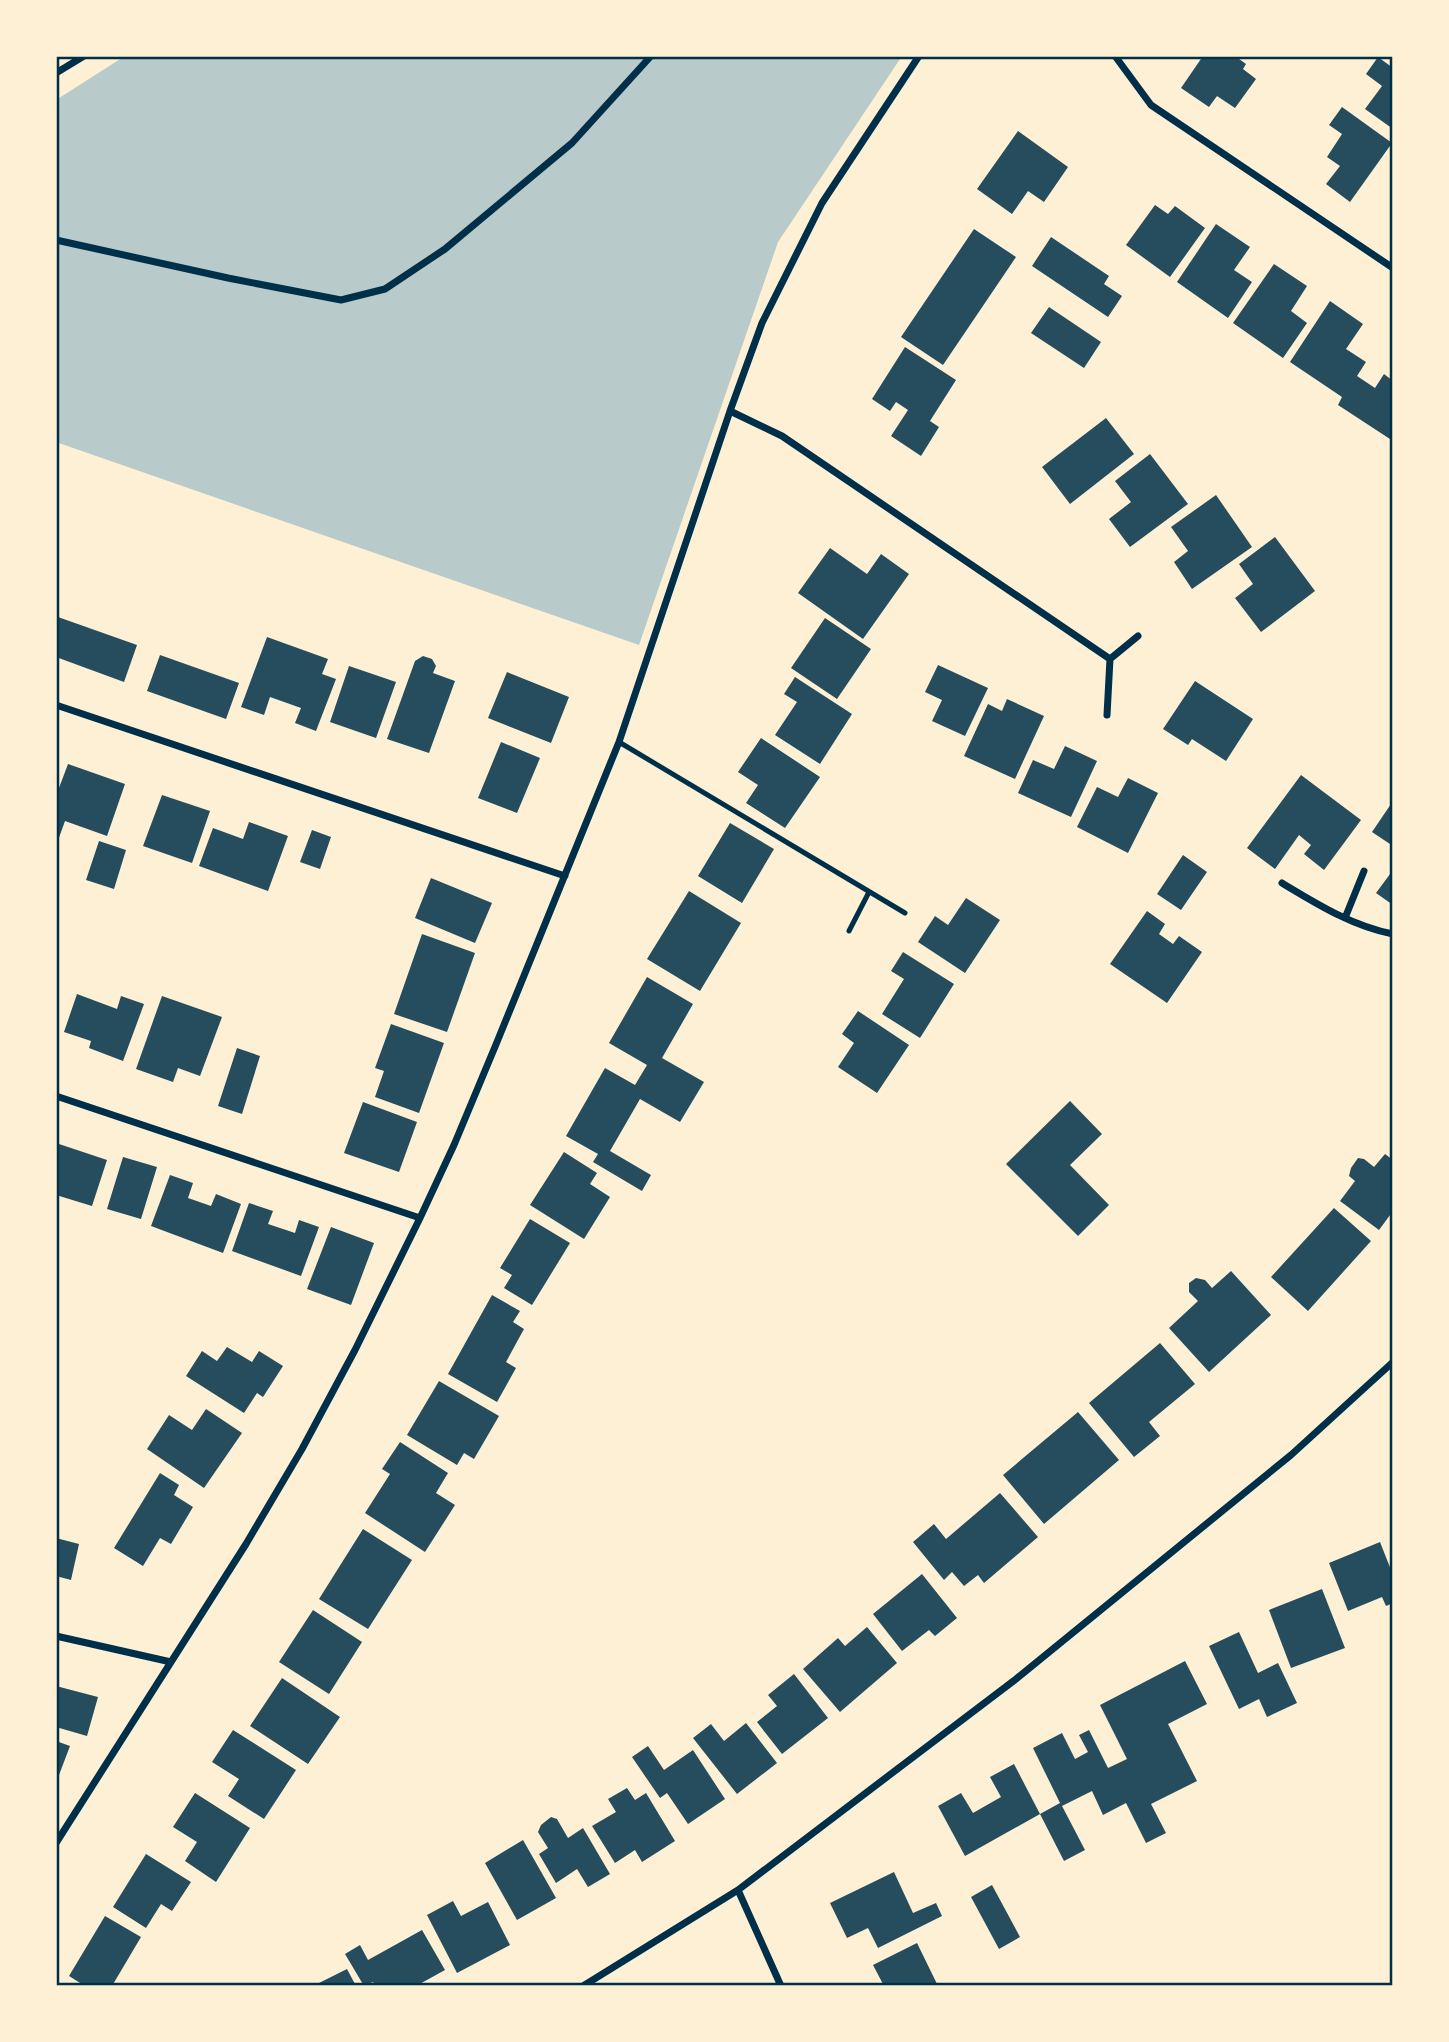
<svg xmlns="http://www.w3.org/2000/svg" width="1449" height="2042" viewBox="0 0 1449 2042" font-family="Lato,sans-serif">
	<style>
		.green { fill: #b9caca }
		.building { fill: #264d5e }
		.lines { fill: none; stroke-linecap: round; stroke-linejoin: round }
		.service { stroke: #003049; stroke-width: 5 }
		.minor { stroke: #003049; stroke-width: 7 }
		.neatline { fill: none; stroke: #003049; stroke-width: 2.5 }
	</style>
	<rect width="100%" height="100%" fill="#fdf0d5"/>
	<path class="green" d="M125 56H902L778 242 639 645 56 442V100Z"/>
	<path class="building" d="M1203 56H1235L1246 64 1243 69 1256 79 1235 108 1217 96 1209 107 1181 88Z
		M1378 57 1393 68V129L1365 109 1382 86 1366 74Z
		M1342 107 1392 143 1350 202 1326 184 1340 166 1327 157 1342 134 1329 125Z
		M1018 131 1068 167 1044 202 1028 191 1012 214 977 189Z
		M1155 205 1168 214 1175 206 1205 228 1170 277 1126 245Z
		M1216 224 1250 247 1234 270 1252 282 1228 318 1177 282Z
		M974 229 1016 257 943 365 901 337Z
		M1051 237 1109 276 1104 284 1122 296 1108 317 1032 266Z
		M1274 264 1307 286 1291 311 1307 323 1283 358 1233 323Z
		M1330 301 1363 324 1346 349 1366 362 1357 376 1375 388 1384 374 1393 381V441L1338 405 1342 397 1290 362Z
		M1049 307 1101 342 1084 368 1031 333Z
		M905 347 956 380 930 421 939 427 921 456 891 436 908 410 896 402 890 411 872 399Z
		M1106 418 1134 454 1070 504 1042 467Z
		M1150 454 1188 504 1130 547 1109 519 1131 502 1115 481Z
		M1216 495 1252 547 1192 589 1174 562 1188 551 1171 527Z
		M1275 537 1315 591 1261 632 1235 598 1253 584 1239 564Z
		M830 548 867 574 881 554 909 574 863 639 798 593Z
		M58 617 137 645 124 682 56 657Z
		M825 618 871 649 837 699 791 668Z
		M267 637 328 659 322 674 336 679 316 731 295 723 301 708 270 697 264 715 241 707Z
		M160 655 239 683 226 719 147 691Z
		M423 656 432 659 436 666 433 673 455 681 429 753 387 739 415 661Z
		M938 665 988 688 965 736 932 721 942 700 925 692Z
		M349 666 396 682 376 738 330 722Z
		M507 672 569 697 551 743 488 718Z
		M795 677 852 714 820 764 775 735 797 702 784 694Z
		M1195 681 1253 719 1226 761 1192 739 1188 745 1163 729Z
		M1007 699 1044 716 1015 779 964 756 988 704 1002 711Z
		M761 738 820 777 785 828 746 803 758 785 738 772Z
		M501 742 540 758 517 813 478 798Z
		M1065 746 1097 761 1071 817 1018 793 1033 760 1054 769Z
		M68 764 125 784 107 836 65 821 56 846V796Z
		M1301 775 1361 820 1324 870 1304 854 1311 845 1299 835 1275 869 1247 848Z
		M1128 778 1158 793 1128 853 1077 827 1097 787 1118 797Z
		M162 795 210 811 192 863 143 846Z
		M1393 801V846L1372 832Z
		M249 822 288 836 268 891 199 866 213 828 243 839Z
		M730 823 774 849 742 903 698 876Z
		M312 830 331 837 320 869 300 862Z
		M99 841 126 850 114 889 86 880Z
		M1183 855 1207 872 1181 910 1157 894Z
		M1393 870V905L1376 893Z
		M431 878 492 903 475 943 415 918Z
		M689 891 741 923 700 991 647 959Z
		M966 898 1000 920 965 973 918 942 935 916 948 925Z
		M1147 911 1165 924 1159 934 1173 944 1179 936 1202 952 1167 1003 1110 964Z
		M422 934 475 953 447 1032 394 1014Z
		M903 952 954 984 920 1038 882 1014 904 979 891 971Z
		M647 977 693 1004 662 1058 704 1082 680 1122 640 1099 610 1151 651 1175 642 1191 593 1162 598 1154 566 1136 605 1068 635 1085 647 1065 609 1043Z
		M77 994 117 1009 121 996 144 1004 123 1061 89 1048 91 1041 64 1032Z
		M162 996 222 1017 200 1076 178 1068 173 1082 136 1069Z
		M858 1011 909 1045 877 1093 838 1067 854 1043 842 1034Z
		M391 1024 444 1043 419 1113 375 1097 384 1071 375 1068Z
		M237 1048 260 1056 242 1114 218 1106Z
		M1070 1101 1102 1134 1070 1165 1109 1205 1078 1236 1006 1164Z
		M363 1102 417 1122 399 1172 344 1153Z
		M56 1143 107 1160 92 1206 56 1195Z
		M564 1152 597 1173 590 1184 610 1197 584 1239 530 1205Z
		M1385 1154 1393 1160V1211L1379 1230 1340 1201 1355 1181 1349 1176 1351 1168 1358 1158 1364 1159 1374 1167Z
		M123 1157 157 1167 141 1219 107 1209Z
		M170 1175 193 1183 188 1198 211 1206 216 1194 241 1204 223 1253 151 1226Z
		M249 1203 273 1211 268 1224 295 1233 299 1220 319 1227 301 1276 232 1251Z
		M1334 1208 1371 1241 1308 1311 1271 1277Z
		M530 1219 570 1243 532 1305 504 1288 512 1275 500 1268Z
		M331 1227 374 1243 351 1305 307 1289Z
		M1231 1271 1271 1315 1209 1372 1169 1328 1198 1301 1189 1292V1283L1196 1278 1205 1280 1212 1288Z
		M492 1295 520 1311 513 1322 524 1329 506 1362 516 1368 497 1402 448 1374Z
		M1160 1343 1195 1384 1149 1422 1160 1436 1134 1457 1089 1403Z
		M227 1347 252 1362 259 1351 283 1366 263 1397 257 1393 244 1413 186 1376 202 1351 217 1361Z
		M439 1381 499 1416 474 1459 464 1453 457 1465 407 1435Z
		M206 1409 242 1433 204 1488 147 1449 169 1415 192 1430Z
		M1078 1412 1119 1460 1044 1524 1003 1475Z
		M400 1442 448 1473 436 1493 455 1505 425 1552 365 1513 390 1474 382 1469Z
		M160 1473 179 1485 174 1495 193 1507 171 1544 160 1538 143 1566 114 1548Z
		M1000 1493 1038 1537 984 1583 978 1575 964 1586 952 1572 944 1580 913 1542 934 1524 946 1539Z
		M363 1529 412 1560 368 1629 319 1599Z
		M56 1538 79 1544 71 1580 56 1576Z
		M1380 1542 1393 1575V1603L1386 1606 1382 1597 1348 1611 1329 1563Z
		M922 1574 957 1618 935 1636 929 1630 902 1651 873 1614Z
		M1322 1589 1345 1648 1291 1668 1269 1610Z
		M313 1610 362 1642 329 1694 279 1662Z
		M867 1627 897 1663 840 1712 803 1669 838 1638 845 1646Z
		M1239 1632 1258 1673 1278 1663 1297 1703 1267 1717 1259 1699 1239 1709 1209 1646Z
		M1185 1661 1207 1704 1168 1724 1197 1781 1151 1804 1166 1833 1146 1843 1126 1803 1103 1815 1092 1791 1062 1806 1085 1850 1064 1861 1040 1814 1060 1803 1033 1748 1062 1733 1075 1759 1088 1752 1079 1735 1089 1730 1108 1768 1127 1759 1100 1705Z
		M794 1674 828 1718 782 1754 757 1722 777 1706 768 1695Z
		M282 1678 340 1717 308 1764 250 1726Z
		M56 1686 98 1697 87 1736 56 1727Z
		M746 1723 777 1763 737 1794 693 1738 711 1724 724 1741Z
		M233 1730 296 1770 264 1819 228 1796 239 1779 212 1762Z
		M56 1741 70 1746 56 1783Z
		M648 1746 664 1770 693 1750 725 1799 688 1824 667 1793 660 1798 632 1757Z
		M1014 1764 1040 1814 965 1856 938 1806 961 1793 973 1813 1001 1797 990 1777Z
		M627 1788 635 1800 646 1793 675 1841 642 1862 635 1850 615 1863 592 1826 616 1812 608 1799Z
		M195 1793 250 1828 216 1882 185 1861 197 1842 173 1827Z
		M551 1817 557 1819 568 1838 583 1828 610 1874 588 1887 577 1869 556 1883 539 1854 548 1848 538 1832 541 1825Z
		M523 1840 556 1898 517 1920 485 1863Z
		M146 1854 191 1882 172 1911 161 1904 146 1928 113 1907Z
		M894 1872 913 1913 936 1903 942 1916 878 1948 868 1928 847 1938 830 1903Z
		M992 1885 1020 1937 999 1949 971 1897Z
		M453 1901 461 1916 488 1902 510 1945 457 1973 427 1915Z
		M105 1916 141 1937 112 1986H85L69 1976Z
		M422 1930 445 1970 416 1986H375L373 1982 364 1986 345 1954 360 1945 368 1960Z
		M917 1943 938 1986H884L873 1965Z
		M347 1969 356 1986H313Z"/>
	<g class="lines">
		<path class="service" d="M619 742 905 913
			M849 931 869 892"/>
		<path class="minor" d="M1115 56 1151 105 1393 268
			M56 73 84 56
			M56 240 228 278 341 300 385 289 445 249 572 143 651 56
			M730 411 782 436 1110 659
			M56 705 565 876
			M1107 715 1110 659 1138 636
			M1282 883C1317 904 1352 926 1393 934
			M1345 918 1364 871
			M56 1096 420 1218
			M56 1636 171 1662
			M56 1843 246 1544 302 1449 355 1350 420 1218 454 1145 497 1042 619 742 730 411 762 323 822 203 919 56
			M738 1890 781 1986
			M583 1986 738 1890 1016 1679 1291 1455 1393 1362"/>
	</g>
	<rect width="1449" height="2042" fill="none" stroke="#fdf0d5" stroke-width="116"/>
	<rect x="58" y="58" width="1333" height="1926" class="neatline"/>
</svg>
